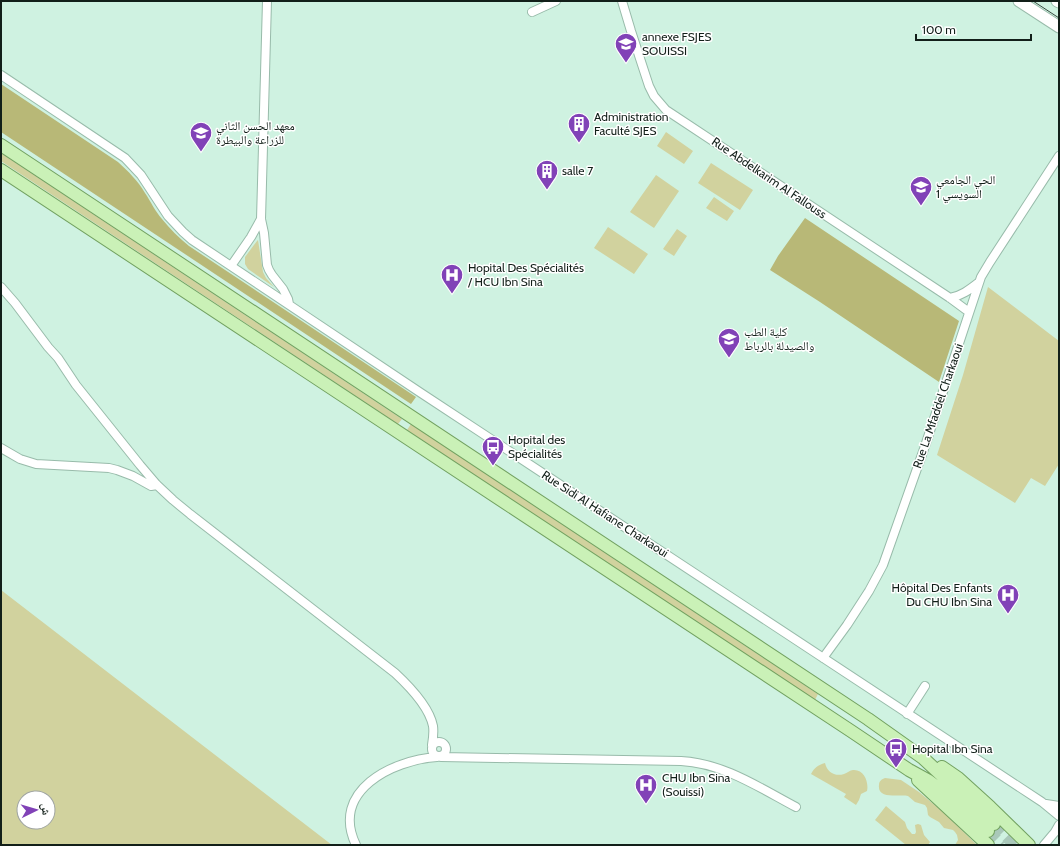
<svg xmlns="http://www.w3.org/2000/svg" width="1060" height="846" viewBox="0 0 1060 846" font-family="Cabin,'Noto Naskh Arabic',sans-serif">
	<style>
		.green { fill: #d1d29e; fill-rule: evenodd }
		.forest { fill: #b8b877 }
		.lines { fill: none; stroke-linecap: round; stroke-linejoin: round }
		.primary-tunnel { stroke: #a9c8b9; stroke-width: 12; stroke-dasharray: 12 6; stroke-linecap: butt }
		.street-casing { stroke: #98bbaa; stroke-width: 10 }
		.secondary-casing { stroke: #98bbaa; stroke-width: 13 }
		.primary-casing { stroke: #72a160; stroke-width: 14 }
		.street { stroke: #fff; stroke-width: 8 }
		.secondary { stroke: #fff; stroke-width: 11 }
		.primary { stroke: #caf1b7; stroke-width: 12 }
		.tram { stroke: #384a41; stroke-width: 1 }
		.labels { text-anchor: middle; stroke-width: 3; stroke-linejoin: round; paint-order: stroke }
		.poi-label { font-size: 12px; fill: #121f19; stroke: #fff; text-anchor: start }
		.street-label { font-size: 12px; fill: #121f19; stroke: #fff }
	</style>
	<rect width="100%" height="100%" fill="#cff2e1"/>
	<path class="green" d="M666 132 693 151 684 164 657 146Z
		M1 153 402 419 398 424 1 161Z
		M711 163 753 190 740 210 698 183Z
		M656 175 679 191 654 228 630 212Z
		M714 197 734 211 727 221 706 208Z
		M608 227 648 254 634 274 594 248Z
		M677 229 687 236 674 256 663 249Z
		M258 240 263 272 266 278 274 287 248 269 245 264V257L257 241Z
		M988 287 1059 341V464L1045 486 1031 478 1015 503 937 455 963 375Z
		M411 424 818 694 815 700 407 430Z
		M1 590 332 845H1ZM24 798H48V822H24Z
		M825 763C827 772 835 777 844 774 847 773 850 770 853 770 864 769 869 782 867 791L861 794 859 800 856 805 844 797 846 794 811 774C814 768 818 765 825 763Z
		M885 778 901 780 919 792 943 812 977 845H955L958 840 957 835 955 832 953 830 944 828 939 822 930 817 928 815 927 808 925 805 915 802 908 796C900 794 877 800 879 785 879 781 882 779 885 778Z
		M886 806 905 822 907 828 912 834H915L916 832 915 825 918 824 921 825 924 835 930 842 928 845H906L875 820Z"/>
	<path class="forest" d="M1 84 118 162C128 171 138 181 145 193 151 202 155 211 162 219 170 229 179 238 189 246L416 397 411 404 1 132Z
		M805 218 959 321 939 382 820 302 770 270 778 256Z"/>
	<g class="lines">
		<path class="primary-tunnel" d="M994 824 1015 845
			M988 831 1002 845"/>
		<g class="street-casing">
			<path id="street" d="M267 1 261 219 264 233 267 265 269 270 272 275 283 289 288 299 289 304
				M622 1 631 31 649 86 654 96 666 110 950 298 969 312
				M532 12 556 1
				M1 75 125 158 141 175 168 216 183 232 192 240 421 393 1042 802 1059 816
				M231 266 251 237 261 219
				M1 287 15 303 48 347 58 358 76 385 140 465 157 485 173 500 190 514 395 673C409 686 429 706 433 726 434 733 433 739 432 745
				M950 298C961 296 969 290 978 283
				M1 448 20 459 36 464 109 468 117 470 133 476 151 486 157 485
				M823 658 847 625 869 591 883 565 925 446 981 277 990 262 1059 156
				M907 714 925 686
				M432 749a7 7 0 1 1 14 0a7 7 0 1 1-14 0Z
				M441 757 681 761C723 763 760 788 796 807
				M1046 804 1059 806
				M356 845C330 791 392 760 437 757
				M1044 845 1055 832 1059 825"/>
		</g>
		<g class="secondary-casing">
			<path id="secondary" d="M1019 1 1059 27
				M1057 1 1059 2"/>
		</g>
		<g class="primary-casing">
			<path id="primary" d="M1 145 868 719 923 758 994 824
				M1 170 851 731 909 770 929 781 955 800 988 831
				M942 767 958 778 990 807 1029 845
				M918 780 988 845"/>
		</g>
		<use href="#street" class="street"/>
		<use href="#secondary" class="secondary"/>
		<use href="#primary" class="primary"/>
		<path class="tram" d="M1033 1 1059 18"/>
	</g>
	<defs>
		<g id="university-pin" transform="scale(1.15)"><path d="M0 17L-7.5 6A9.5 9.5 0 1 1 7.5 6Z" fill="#8142b7" stroke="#fff"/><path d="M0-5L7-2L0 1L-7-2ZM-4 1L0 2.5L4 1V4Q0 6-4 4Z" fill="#fff"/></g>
		<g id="building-pin" transform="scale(1.15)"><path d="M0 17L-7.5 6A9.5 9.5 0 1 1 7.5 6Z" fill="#8142b7" stroke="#fff"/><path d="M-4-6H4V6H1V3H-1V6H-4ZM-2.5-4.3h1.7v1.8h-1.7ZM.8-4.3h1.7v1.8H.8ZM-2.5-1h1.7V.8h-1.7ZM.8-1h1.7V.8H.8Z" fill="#fff"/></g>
		<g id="hospital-pin" transform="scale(1.15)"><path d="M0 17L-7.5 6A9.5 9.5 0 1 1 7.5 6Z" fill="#8142b7" stroke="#fff"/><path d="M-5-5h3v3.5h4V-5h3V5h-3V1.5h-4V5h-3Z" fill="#fff"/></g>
		<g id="bus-pin" transform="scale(1.15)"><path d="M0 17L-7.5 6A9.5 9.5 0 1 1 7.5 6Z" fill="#8142b7" stroke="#fff"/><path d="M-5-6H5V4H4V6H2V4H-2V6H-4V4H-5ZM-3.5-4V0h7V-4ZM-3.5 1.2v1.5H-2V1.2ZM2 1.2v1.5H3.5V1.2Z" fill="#fff"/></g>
	</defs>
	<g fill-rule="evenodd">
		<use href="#university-pin" x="626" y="44"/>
		<use href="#building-pin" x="579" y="124"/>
		<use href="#university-pin" x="201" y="133"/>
		<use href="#building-pin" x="547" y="171"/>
		<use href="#university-pin" x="921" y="187"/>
		<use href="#hospital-pin" x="452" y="275"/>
		<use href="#university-pin" x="729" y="339"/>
		<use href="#bus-pin" x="493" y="447"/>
		<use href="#hospital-pin" x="1008" y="595"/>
		<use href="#bus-pin" x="896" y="749"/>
		<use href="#hospital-pin" x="646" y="785"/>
	</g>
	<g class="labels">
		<g class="poi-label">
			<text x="642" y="41">annexe FSJES<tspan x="642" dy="14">SOUISSI</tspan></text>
			<text x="594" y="121">Administration<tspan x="594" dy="14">Faculté SJES</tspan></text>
			<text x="216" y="130">معهد الحسن الثاني<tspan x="216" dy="14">للزراعة والبيطرة</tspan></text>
			<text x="562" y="175">salle 7</text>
			<text x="936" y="184">الحي الجامعي<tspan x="936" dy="14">السويسي 1</tspan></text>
			<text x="468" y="272">Hopital Des Spécialités<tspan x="468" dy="14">/ HCU Ibn Sina</tspan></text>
			<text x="744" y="336">كلية الطب<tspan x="744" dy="14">والصيدلة بالرباط</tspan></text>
			<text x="508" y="444">Hopital des<tspan x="508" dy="14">Spécialités</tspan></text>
			<text x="992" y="592" text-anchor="end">Hôpital Des Enfants<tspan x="992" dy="14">Du CHU Ibn Sina</tspan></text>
			<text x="912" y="753">Hopital Ibn Sina</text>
			<text x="662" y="782">CHU Ibn Sina<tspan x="662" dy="14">(Souissi)</tspan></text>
		</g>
		<g class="street-label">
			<text transform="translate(769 178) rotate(34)" y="4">Rue Abdelkarim Al Fallouss</text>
			<text transform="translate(938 406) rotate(-71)" y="4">Rue La Mfaddel Charkaoui</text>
			<text transform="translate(605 514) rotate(33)" y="4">Rue Sidi Al Hafiane Charkaoui</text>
		</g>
	</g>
	<rect width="1060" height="846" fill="none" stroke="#121f19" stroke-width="4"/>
	<g transform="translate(36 810) rotate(85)"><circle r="19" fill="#ffffff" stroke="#a0a5a3"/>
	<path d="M0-3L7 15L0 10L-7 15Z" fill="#8142b7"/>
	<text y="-6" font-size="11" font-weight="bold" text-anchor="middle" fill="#121f19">ش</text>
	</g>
	<path d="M916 34v6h115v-6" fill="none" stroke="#121f19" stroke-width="2"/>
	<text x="922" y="34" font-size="12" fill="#121f19" stroke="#ffffff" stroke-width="3" paint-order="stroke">100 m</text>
</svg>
